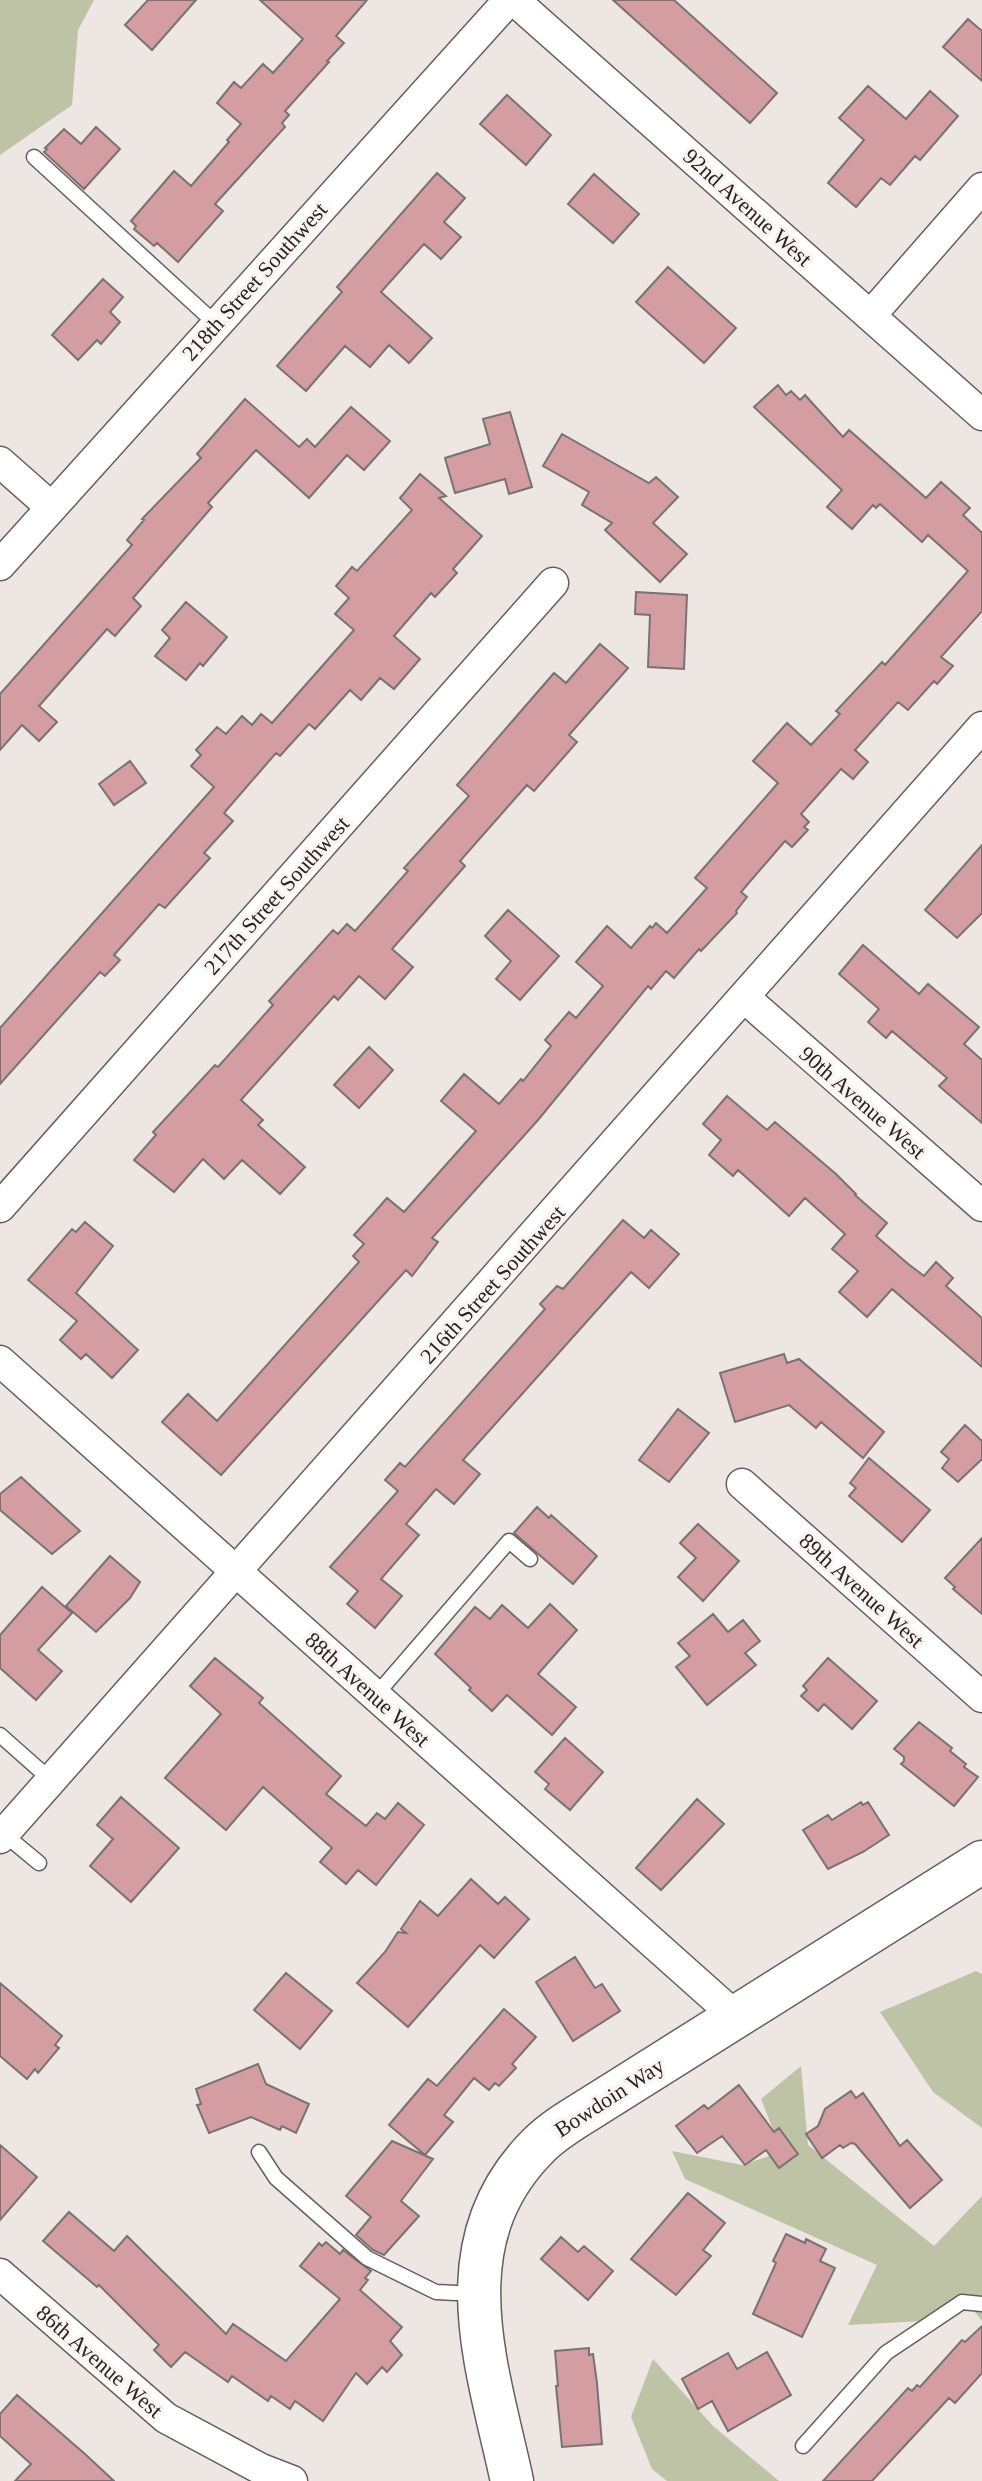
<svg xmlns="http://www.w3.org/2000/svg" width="982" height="2481" viewBox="0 0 982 2481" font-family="'Times New Roman',serif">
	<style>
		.green { fill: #bec3a6 }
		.building { fill: #d49da1; stroke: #797273; stroke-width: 2 }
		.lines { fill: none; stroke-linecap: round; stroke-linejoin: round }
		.lane-casing { stroke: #66605d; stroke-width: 17 }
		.street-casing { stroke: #66605d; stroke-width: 33 }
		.secondary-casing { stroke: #66605d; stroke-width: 45 }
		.lane { stroke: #fff; stroke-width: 14 }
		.street { stroke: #fff; stroke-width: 30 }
		.secondary { stroke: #fff; stroke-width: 42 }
		.labels { text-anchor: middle; stroke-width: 7; stroke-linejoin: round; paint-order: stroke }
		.street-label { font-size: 22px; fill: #272523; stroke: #fbf4f0 }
	</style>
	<rect width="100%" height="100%" fill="#ede6e3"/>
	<path class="green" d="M0 0H94L78 30 72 105 0 155Z
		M976 1971 982 1974V2128L933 2092 880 2012Z
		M801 2066 808 2145 934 2246 982 2196V2321L970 2306 924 2321 848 2325 877 2265 685 2179 672 2151 742 2165 782 2152 761 2099Z
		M653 2359 713 2426 779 2481H667L652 2469 631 2417Z"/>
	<path class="building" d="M148 0H196L152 50 125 25Z
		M260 0H367L336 36 344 43 327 61 329 62 285 111 289 115 282 123 285 127 215 204 223 211 178 262 157 243 154 246 134 229 136 226 131 221 174 171 191 186 229 142 227 140 241 124 217 103 234 82 241 88 263 64 273 73 303 39Z
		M613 0H674L777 93 750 123Z
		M968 19 982 31V81L943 47Z
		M868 86 906 119 930 91 958 116 920 160 915 156 890 185 881 178 856 207 828 183 864 140 839 118Z
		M507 95 551 135 526 165 480 124Z
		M96 127 120 149 84 189 44 152 47 149 45 148 64 129 81 144Z
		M437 173 465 198 444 222 461 237 441 259 424 244 381 292 432 338 409 363 389 345 370 367 345 346 306 391 277 366 342 292 337 287Z
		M594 174 639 214 613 243 568 204Z
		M668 267 736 328 704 363 636 302Z
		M103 279 123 297 110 312 120 322 101 344 97 340 78 360 52 335Z
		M778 385 786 395 791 391 800 400 805 395 843 437 849 430 926 498 941 482 970 508 963 515 982 533V611L941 657 953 666 937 684 934 681 908 710 898 702 855 750 868 762 853 779 841 769 801 814 809 822 804 827 808 830 792 847 785 841 741 892 747 897 736 911 737 913 701 951 699 949 674 978 666 971 651 989 648 986 538 1120 432 1238 438 1242 412 1276 406 1270 221 1475 162 1422 188 1394 217 1421 359 1262 353 1256 364 1244 354 1235 373 1214 387 1198 404 1212 476 1131 441 1101 464 1074 499 1104 521 1079 523 1081 551 1046 545 1040 569 1012 576 1018 603 986 576 962 607 926 631 948 650 926 652 928 656 923 667 933 707 888 695 878 778 783 753 761 787 723 811 745 840 714 836 711 882 662 885 665 968 571 928 535 922 542 880 504 876 508 873 505 852 529 827 507 842 490 754 407Z
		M245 399 299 447 307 439 315 447 351 407 390 441 364 470 347 455 309 498 256 450 208 503 212 507 133 598 141 606 115 636 107 629 39 706 57 722 39 741 22 725 0 750V694L132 545 127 540 144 520 142 519 201 458 197 454Z
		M510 412 532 487 509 494 505 479 455 493 445 458 490 444 483 419Z
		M562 434 649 483 656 477 678 497 653 523 687 554 660 582 605 530 612 523 582 505 589 492 543 466Z
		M420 474 446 496 439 498 482 536 453 569 457 573 435 597 431 593 394 636 420 659 394 689 380 678 361 700 350 690 315 729 309 724 280 756 276 753 224 813 233 821 204 853 210 858 165 908 159 904 114 955 120 960 105 976 100 972 0 1084V1028L214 787 191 766 201 755 196 750 217 727 226 734 242 716 252 725 261 714 272 723 354 630 335 614 349 598 336 586 352 567 357 571 412 510 400 498Z
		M636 592 687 595 684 669 648 667 650 615 635 614Z
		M186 602 227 637 203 666 200 663 186 680 155 656 170 638 162 630Z
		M600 644 628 668 569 735 577 742 534 791 527 785 460 861 465 866 392 949 413 967 385 999 359 976 338 1000 334 996 241 1100 263 1120 258 1125 305 1167 280 1194 242 1160 224 1179 203 1159 174 1192 134 1160 156 1135 153 1132 215 1065 218 1067 273 1005 269 1001 333 930 338 934 347 924 355 931 408 871 404 868 469 796 457 785 554 673 566 683Z
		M130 761 146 783 114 805 99 784Z
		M982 845V913L957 938 925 910Z
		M508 910 559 956 520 1000 496 979 511 961 485 936Z
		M863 945 919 994 928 984 979 1027 964 1044 982 1060V1123L939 1086 947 1078 892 1031 886 1038 868 1022 879 1009 839 974Z
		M369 1047 393 1070 359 1108 334 1085Z
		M727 1096 767 1130 775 1122 836 1174 856 1194 855 1195 887 1223 876 1236 907 1263 924 1276 936 1262 953 1278 946 1286 982 1318V1367L892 1289 867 1317 839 1292 858 1271 832 1249 845 1234 805 1198 789 1216 738 1170 733 1176 709 1155 721 1140 703 1124Z
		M623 1220 644 1238 651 1230 679 1254 649 1288 631 1272 463 1460 480 1474 454 1504 436 1489 406 1524 419 1535 381 1579 402 1596 375 1628 347 1604 358 1591 330 1567 398 1491 385 1480 400 1463 405 1467 545 1309 540 1304 557 1286 563 1289Z
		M85 1222 113 1246 76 1293 138 1350 112 1378 86 1354 81 1359 60 1340 77 1321 28 1280 72 1229 76 1232Z
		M784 1354 787 1363 799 1359 884 1432 863 1458 821 1422 816 1428 789 1405 735 1422 720 1373Z
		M678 1409 709 1433 669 1482 639 1460Z
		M965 1425 982 1441V1459L958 1482 942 1468 949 1459 941 1452Z
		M869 1458 930 1510 902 1542 849 1496 856 1488 850 1483Z
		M21 1477 80 1531 52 1554 0 1510V1494Z
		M537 1507 549 1518 551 1515 597 1556 573 1584 514 1533Z
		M698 1524 739 1561 703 1601 678 1577 696 1558 680 1543Z
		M982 1538V1614L953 1589 955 1587 945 1578Z
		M110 1556 140 1582 130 1598 96 1632 66 1606Z
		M42 1587 72 1613 38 1650 62 1671 36 1700 0 1668V1635Z
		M550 1604 577 1630 538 1674 576 1707 552 1735 507 1695 492 1711 469 1690 471 1688 435 1654 475 1607 490 1619 502 1605 528 1628Z
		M713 1614 728 1632 743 1620 760 1641 745 1653 756 1665 707 1705 676 1667 690 1656 678 1643Z
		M215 1658 263 1698 259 1703 341 1776 326 1794 366 1826 377 1813 385 1819 398 1803 424 1825 376 1885 358 1870 346 1884 320 1862 332 1848 263 1787 226 1830 165 1778 221 1714 190 1686Z
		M828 1658 877 1701 852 1729 824 1704 818 1711 801 1696 807 1690 803 1686Z
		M919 1722 952 1748 950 1751 966 1764 964 1767 978 1777 954 1806 901 1764 904 1761V1757L894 1749Z
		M565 1738 603 1772 570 1810 545 1789 549 1784 535 1772Z
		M121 1797 179 1848 131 1902 90 1866 113 1839 97 1825Z
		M697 1799 724 1824 661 1890 636 1868Z
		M861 1802 863 1805 868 1802 889 1835 863 1852 828 1869 803 1830 828 1815 832 1820Z
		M471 1879 498 1904 505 1897 529 1919 494 1958 480 1945 408 2027 357 1983 385 1952 398 1932 406 1933 401 1929 420 1901 438 1916Z
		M575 1957 595 1988 602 1984 620 2011 573 2041 536 1982Z
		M286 1973 332 2011 300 2049 254 2010Z
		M0 1983 62 2036 55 2045 59 2048 38 2073 35 2069 27 2079 0 2056Z
		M504 2009 536 2037 512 2064 516 2068 499 2086 495 2083 489 2090 474 2078 444 2115 453 2122 425 2155 389 2125 428 2079 437 2086Z
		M258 2064 266 2084 309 2104 296 2133 282 2126 280 2130 251 2117 209 2133 197 2105 201 2104 196 2089Z
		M739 2085 774 2132 779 2128 798 2154 779 2168 766 2150 745 2165 722 2136 697 2153 676 2126 704 2105 708 2109Z
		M851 2091 856 2098 863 2093 900 2146 907 2140 942 2180 910 2208 855 2144 851 2143 843 2148 840 2145 822 2158 806 2134 818 2126 825 2109Z
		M392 2141 433 2159 401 2201 419 2216 384 2255 373 2250 356 2235 371 2217 346 2196Z
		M0 2145 37 2177 0 2220Z
		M688 2193 725 2223 703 2250 711 2256 676 2295 631 2259Z
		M69 2212 114 2251 127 2236 226 2334 233 2324 286 2361 340 2299 300 2266 319 2243 322 2246 326 2242 340 2254 343 2250 371 2271 365 2278 368 2280 360 2290 402 2327 390 2341 402 2355 387 2372 382 2367 367 2384 356 2373 323 2421 295 2401 290 2409 271 2396 268 2401 232 2376 228 2382 185 2352 171 2367 154 2350 159 2345 99 2285 97 2287 43 2241Z
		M786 2234 805 2243 806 2239 826 2249 820 2261 835 2268 802 2337 753 2314 776 2263 773 2261Z
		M561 2237 578 2252 584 2246 613 2271 588 2300 541 2259Z
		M982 2326V2373L955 2403 949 2398 872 2481H823L908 2388 912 2391 917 2385 920 2387 962 2340 965 2342Z
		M589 2348V2355L593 2354 597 2383 602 2444 562 2447 556 2386H558L555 2351Z
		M767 2352 791 2395 728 2431 712 2401 698 2409 682 2379 728 2353 737 2369Z
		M17 2395 85 2454 114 2481H15L31 2464 0 2436V2414Z"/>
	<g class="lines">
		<g class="lane-casing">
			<path id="lane" d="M34 157 215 323
				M375 1696 509 1541 530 1559
				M0 1735 52 1781
				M4 1834 39 1863
				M259 2152 276 2178 367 2258 436 2292 477 2294
				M803 2446 886 2353 962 2302 982 2304"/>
		</g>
		<g class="street-casing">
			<path id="street" d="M514 0 982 415
				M871 315 982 188
				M0 462 51 507
				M0 565 509 0
				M745 998 982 1206
				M0 1207 553 583
				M0 1361 735 2016
				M742 1484 982 1697
				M0 1838 982 727
				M0 2274 166 2418 261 2469 292 2481"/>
		</g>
		<g class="secondary-casing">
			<path id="secondary" d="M512 2481C487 2365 441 2242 539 2145 555 2129 575 2118 594 2106L982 1862"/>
		</g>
		<use href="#lane" class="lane"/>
		<use href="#street" class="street"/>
		<use href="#secondary" class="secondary"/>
	</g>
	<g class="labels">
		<g class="street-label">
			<text transform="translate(748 207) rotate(42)" y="8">92nd Avenue West</text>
			<text transform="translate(254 281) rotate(-48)" y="8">218th Street Southwest</text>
			<text transform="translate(276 895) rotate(-48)" y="8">217th Street Southwest</text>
			<text transform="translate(863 1102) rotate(41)" y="8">90th Avenue West</text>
			<text transform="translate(492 1284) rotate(-48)" y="8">216th Street Southwest</text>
			<text transform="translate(862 1590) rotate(42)" y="8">89th Avenue West</text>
			<text transform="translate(368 1689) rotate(42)" y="8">88th Avenue West</text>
			<text transform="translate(609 2097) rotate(-33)" y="8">Bowdoin Way</text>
			<text transform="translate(100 2361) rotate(41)" y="8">86th Avenue West</text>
		</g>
	</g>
</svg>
